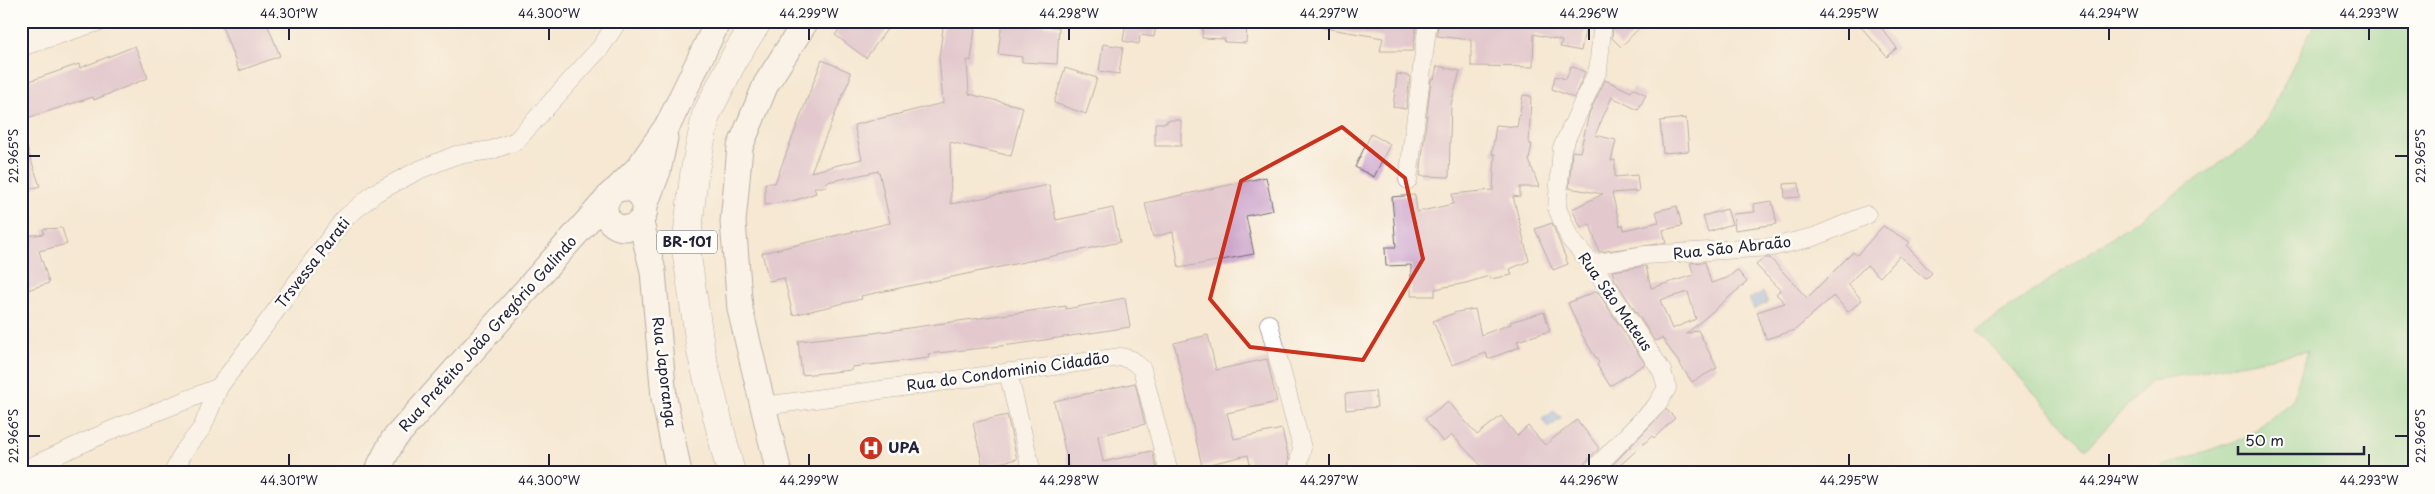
<svg xmlns="http://www.w3.org/2000/svg" width="2435" height="494" viewBox="0 0 2435 494" font-family="'Playpen Sans',sans-serif">
	<style>
		.green { fill: #88da9a; stroke: #557e6a }
		.water { fill: #70a7df; stroke: #49648d }
		.building { fill: #cca5cb; fill-rule: evenodd }
		.lines { fill: none; stroke-linecap: round; stroke-linejoin: round }
		.street-casing { stroke: #6c6770; stroke-width: 19 }
		.secondary-casing { stroke: #6c6770; stroke-width: 27 }
		.highway-casing { stroke: #6c6770; stroke-width: 29 }
		.street { stroke: #fff; stroke-width: 18 }
		.secondary { stroke: #fff; stroke-width: 25 }
		.highway { stroke: #fff; stroke-width: 28 }
		.marked { fill: none; stroke: #c8321e; stroke-width: 4; stroke-linejoin: round }
		.ticks { fill: none; stroke: #22223b; stroke-width: 2 }
		.labels { text-anchor: middle; stroke-width: 5; stroke-linejoin: round; paint-order: stroke }
		.shield { fill: #fdfcf7; stroke: #646373; stroke-width: 1 }
		.shield-label { font-size: 14px; font-weight: bold; fill: #22223b }
		.street-label { font-size: 15px; fill: #22223b; stroke: #fdfcf7 }
		.poi-label { font-size: 15px; font-weight: bold; fill: #22223b; stroke: #fdfcf7; text-anchor: start }
		.neatline { fill: none; stroke: #22223b; stroke-width: 2 }
		.ticks-label { font-size: 12px; text-anchor: middle; fill: #22223b }
	</style>
	<rect width="100%" height="100%" fill="#fdfcf7"/>
	<filter id="ink" filterUnits="userSpaceOnUse"><feTurbulence type="fractalNoise" baseFrequency=".02" numOctaves="2"/><feDisplacementMap in="SourceGraphic" scale="10" xChannelSelector="R" yChannelSelector="G"/><feConvolveMatrix kernelMatrix="1 2 1 2 8 2 1 2 1" color-interpolation-filters="sRGB"/></filter>
	<filter id="wash" filterUnits="userSpaceOnUse"><feTurbulence type="fractalNoise" baseFrequency=".0096" numOctaves="4" result="noise"/><feDisplacementMap in="SourceGraphic" scale="20" xChannelSelector="R" yChannelSelector="G"/><feGaussianBlur stdDeviation="1.12" result="paint"/><feColorMatrix in="noise" values="0 0 0 0 0 0 0 0 0 0 0 0 0 0 0 0 0 1.4 0 .05"/><feComposite in="paint" operator="in"/></filter>
	<g filter="url(#wash)">
		<rect width="100%" height="100%" fill="#f6e8d2"/>
		<path class="green" d="M2316 21H2414V473H2163L2162 466 2245 438 2291 402 2308 351 2151 381 2086 449 1976 330 2257 138Z"/>
		<path class="water" d="M1763 292 1768 302 1754 310 1749 299Z
			M1554 411 1562 418 1548 428 1542 419Z"/>
		<g id="blocks">
			<path class="building" d="M220 21H266L280 56 239 71Z
				M845 21H893L866 58 835 35Z
				M944 21H976L971 61 967 60 969 94 1023 107 1011 156 950 142 951 204 1049 185 1056 220 1113 208 1120 242 861 296 862 299 793 315 784 278 769 281 762 253 890 223 879 171 827 182 826 187H814L816 193 796 200 765 205V183H775L822 60 850 72V78L811 172 862 159 854 125 943 103 939 57Z
				M1002 21H1021L1020 24 1059 27 1057 64 1022 62V57L998 54Z
				M1126 21H1157L1154 37 1140 35 1139 44 1123 41Z
				M1203 21H1247L1246 43 1224 42 1225 39 1202 38Z
				M1320 21H1417L1413 51H1380L1383 38 1319 27Z
				M1438 21H1587L1581 51 1560 47 1562 41 1534 34 1533 67 1471 66V40L1437 36Z
				M1616 21H1646L1621 47 1612 38 1613 24Z
				M1856 21H1881L1883 30 1897 48 1887 57Z
				M1103 44 1123 47 1119 74 1099 71Z
				M135 46 148 78 94 100 93 97 21 120V84L79 64 80 68Z
				M1437 66 1460 71 1451 104 1449 177 1420 176 1431 79H1434Z
				M1571 66 1585 72 1574 98 1552 89 1555 76 1566 79Z
				M1065 68 1097 78 1086 114 1054 103Z
				M1397 74 1410 76 1406 109 1393 107Z
				M1605 80 1631 92 1633 88 1646 95 1638 110 1612 97 1595 135 1616 140 1611 161 1615 160V177L1637 175 1639 191 1612 193 1620 226 1623 225 1624 230 1659 222 1656 211 1677 206 1682 226 1663 230 1666 243 1599 252 1590 224 1581 228 1572 209 1603 194 1569 188 1572 151 1580 152 1589 114Z
				M1523 95 1531 96 1529 144H1532L1529 160 1539 187H1520V197L1513 196 1529 261 1510 269 1512 275 1490 279 1489 276 1466 283 1435 289V296H1411V265L1386 266 1385 247H1396L1392 197 1415 195 1417 212 1453 204 1452 194 1493 190 1495 154H1492L1496 125 1517 127Z
				M1686 118 1689 151 1663 153 1660 121Z
				M1167 120H1181V146H1155V123H1167Z
				M1371 134 1390 144 1374 177 1355 167Z
				M21 139H24L40 186 21 192Z
				M1266 177 1273 210 1246 216 1254 254 1179 268 1173 232 1153 237 1145 203Z
				M1799 183 1800 197 1785 198 1784 184Z
				M1772 201 1777 224 1735 230 1733 214 1755 212 1753 204Z
				M1727 209 1732 224 1708 232 1703 216Z
				M1552 223 1568 264 1553 270 1535 229Z
				M1883 226 1910 242 1907 246 1932 273 1926 279 1899 256 1880 277 1867 265 1848 284 1862 300 1848 312 1835 297H1832L1795 330 1766 339 1757 312 1785 303 1776 294 1780 290 1756 265 1764 258H1770L1807 298 1853 252 1857 255Z
				M62 228 67 244 39 251 49 283 21 292V242H26L25 236 44 234 43 229Z
				M1705 262 1711 283 1727 278 1737 270 1747 282 1686 334 1698 330 1717 368 1692 382 1662 338 1655 341 1614 278 1612 271 1646 266 1651 288 1694 275 1690 263ZM1688 292 1696 319 1672 329 1660 300Z
				M1597 291 1645 364 1610 386 1597 365 1599 363 1582 335 1568 303Z
				M1125 298 1130 327 1018 344 928 354 929 358 852 367V370L802 375 798 341 873 333 1066 306V309Z
				M1475 309 1481 335 1511 324 1510 322 1544 312 1550 331 1517 341 1520 347 1488 359 1486 353 1452 365 1433 321 1457 312Z
				M1208 335 1216 370 1267 359 1277 402 1227 413 1234 439 1282 429 1289 460 1287 473H1252L1248 455 1202 466 1174 343Z
				M1135 383 1145 424 1098 436 1103 462 1152 451 1158 473H1070L1054 401Z
				M1375 391 1377 407 1346 410 1345 394Z
				M1448 401 1477 435 1501 416 1517 436 1528 426 1545 445 1577 420 1599 448 1582 466 1580 473H1488L1452 435 1443 442 1425 419Z
				M1666 409 1675 418 1654 438 1652 436 1616 469 1619 473H1605Z
				M1007 415 1017 459 983 466 973 423Z"/>
		</g>
	</g>
	<g filter="url(#ink)">
		<use href="#blocks" fill-opacity="0" stroke="#6c6770" stroke-width="1"/>
		<g class="lines">
			<g class="street-casing">
				<path id="street" d="M21 31 51 21
					M21 47 101 21
					M1408 180 1428 21
					M1592 264 1646 255 1772 247 1814 237 1867 215
					M1269 324 1302 448 1297 473
					M1008 372 1032 473
					M764 406 1121 357 1132 360 1142 369 1169 473
					M30 467 114 429 219 387
					M173 473 184 451 202 428 219 387 344 219 375 193 419 170 456 155 492 150 516 141 601 47 618 21
					M1590 473 1656 406 1667 388 1662 371 1592 264 1570 239 1557 208 1562 148 1598 70 1603 21"/>
			</g>
			<g class="secondary-casing">
				<path id="secondary" d="M605 208a20 20 0 1 1 40 0a20 20 0 1 1-40 0Z
					M615 191 639 167 669 123 718 21
					M645 205 658 171 665 138
					M641 223 653 271 664 398 679 473
					M376 473 393 440 607 199
					M779 473 740 309 733 222 740 147 766 84 806 21"/>
			</g>
			<g class="highway-casing">
				<path id="highway" d="M731 473 701 352 686 249 694 175 706 115 737 53 758 21"/>
			</g>
			<use href="#street" class="street"/>
			<use href="#secondary" class="secondary"/>
			<use href="#highway" class="highway"/>
		</g>
	</g>
	<path d="M0 0H2435V494H0ZM1342 127 1405 178 1423 259 1363 360 1250 347 1210 299 1241 181Z" fill="#f6e8d2" fill-opacity=".55" fill-rule="evenodd"/>
	<path class="marked" d="M1342 127 1405 178 1423 259 1363 360 1250 347 1210 299 1241 181Z"/>
	<path class="ticks" d="M289 28V40M549 28V40M809 28V40M1069 28V40M1329 28V40M1589 28V40M1849 28V40M2109 28V40M2369 28V40M28 156H40M2395 156H2408M28 436H40M2395 436H2408M289 454V466M549 454V466M809 454V466M1069 454V466M1329 454V466M1589 454V466M1849 454V466M2109 454V466M2369 454V466"/>
	<defs>
		<g id="hospital-disc" transform="scale(1.25)"><circle r="9.5" fill="#c8321e" stroke="#fdfcf7"/><path d="M-5-5h3v3.5h4V-5h3V5h-3V1.5h-4V5h-3Z" fill="#fff"/></g>
	</defs>
	<g fill-rule="evenodd">
		<use href="#hospital-disc" x="871" y="448"/>
	</g>
	<g class="labels">
		<rect class="shield" x="657" y="230.5" width="60" height="23" rx="4"/>
		<g class="shield-label">
			<text x="687" y="247">BR-101</text>
		</g>
		<g class="street-label">
			<text transform="translate(1732 248) rotate(-6)" y="5">Rua São Abraão</text>
			<text transform="translate(313 263) rotate(-52)" y="5">Trsvessa Parati</text>
			<text transform="translate(1615 302) rotate(55)" y="5">Rua São Mateus</text>
			<text transform="translate(488 334) rotate(-48)" y="5">Rua Prefeito João Gregório Galindo</text>
			<text transform="translate(664 372) rotate(83)" y="5">Rua Japoranga</text>
			<text transform="translate(1008 372) rotate(-8)" y="5">Rua do Condominio Cidadão</text>
		</g>
		<g class="poi-label">
			<text x="888" y="453">UPA</text>
		</g>
	</g>
	<rect width="2435" height="494" fill="none" stroke="#fdfcf7" stroke-width="55"/>
	<path d="M2238 446v8h126v-8" fill="none" stroke="#22223b" stroke-width="2.5"/>
	<text x="2245" y="446" font-size="15" fill="#22223b" stroke="#fdfcf7" stroke-width="4" paint-order="stroke">50 m</text>
	<rect x="28" y="28" width="2380" height="438" class="neatline"/>
	<g class="ticks-label">
		<text x="289" y="18">44.301°W</text>
		<text x="549" y="18">44.300°W</text>
		<text x="809" y="18">44.299°W</text>
		<text x="1069" y="18">44.298°W</text>
		<text x="1329" y="18">44.297°W</text>
		<text x="1589" y="18">44.296°W</text>
		<text x="1849" y="18">44.295°W</text>
		<text x="2109" y="18">44.294°W</text>
		<text x="2369" y="18">44.293°W</text>
		<text transform="translate(14 156) rotate(-90)" y="4">22.965°S</text>
		<text transform="translate(2421 156) rotate(-90)" y="4">22.965°S</text>
		<text transform="translate(14 436) rotate(-90)" y="4">22.966°S</text>
		<text transform="translate(2421 436) rotate(-90)" y="4">22.966°S</text>
		<text x="289" y="485">44.301°W</text>
		<text x="549" y="485">44.300°W</text>
		<text x="809" y="485">44.299°W</text>
		<text x="1069" y="485">44.298°W</text>
		<text x="1329" y="485">44.297°W</text>
		<text x="1589" y="485">44.296°W</text>
		<text x="1849" y="485">44.295°W</text>
		<text x="2109" y="485">44.294°W</text>
		<text x="2369" y="485">44.293°W</text>
	</g>
</svg>
